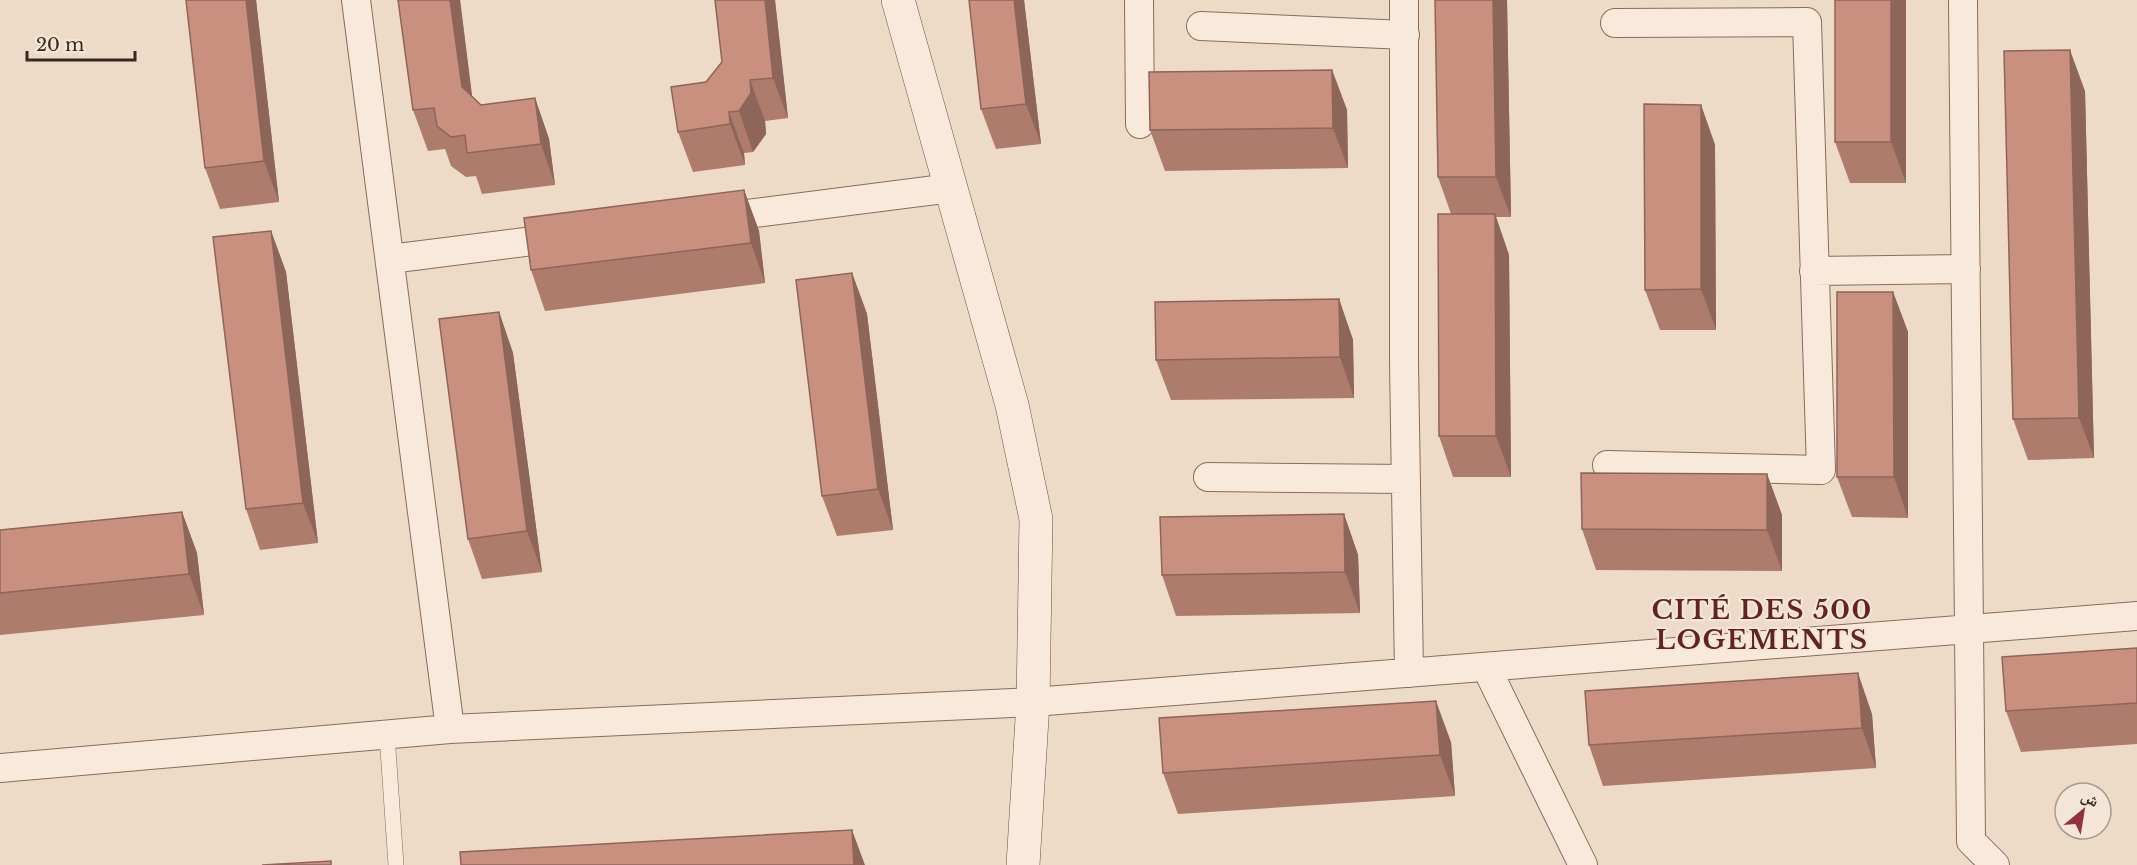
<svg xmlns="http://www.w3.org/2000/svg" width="2137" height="865" viewBox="0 0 2137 865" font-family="'Libre Baskerville','Noto Naskh Arabic',serif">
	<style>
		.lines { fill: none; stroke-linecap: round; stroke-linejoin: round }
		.lane-casing { stroke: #886c5d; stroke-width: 16 }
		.street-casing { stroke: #886c5d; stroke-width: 30 }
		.secondary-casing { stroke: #6a4d40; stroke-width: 34 }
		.lane { stroke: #f8e9da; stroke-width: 15 }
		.street { stroke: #f8e9da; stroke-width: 28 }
		.secondary { stroke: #f8e9da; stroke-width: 33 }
		.wall { fill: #ad7c6d }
		.shaded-wall { fill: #8d6559 }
		.building { fill: #c9907f; stroke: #8d6559; stroke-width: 1.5 }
		.labels { text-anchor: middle; stroke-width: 4.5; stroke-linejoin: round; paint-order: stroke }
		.district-label { font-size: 26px; font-weight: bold; letter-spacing: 1.5px; fill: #632321; stroke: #f4e6d7 }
	</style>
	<rect width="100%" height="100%" fill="#eddbc7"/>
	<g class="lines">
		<g class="lane-casing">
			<path id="lane" d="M387 735 396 865"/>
		</g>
		<g class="street-casing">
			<path id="street" d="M356 0 450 729
				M1139 0 1140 124
				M1404 0V363L1409 673
				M1963 0 1971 841 1995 865
				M1201 26 1405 35
				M715 218 951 188
				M390 259 565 237
				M1814 271 1966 269
				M1607 465 1821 470 1807 22 1615 23
				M1208 477 1406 479
				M1486 667 1583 865
				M0 768 450 729 1033 702 2137 616"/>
		</g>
		<g class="secondary-casing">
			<path id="secondary" d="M898 0 1012 405 1036 519 1033 702 1023 865"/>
		</g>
		<use href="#lane" class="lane"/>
		<use href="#street" class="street"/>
		<use href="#secondary" class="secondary"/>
	</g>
	<path class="wall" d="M186 0H256L279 202 220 209 205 168Z
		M460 0 472 97 481 105 535 98 549 139 555 185 482 194 476 176 466 177 451 166 445 149 428 151 413 110Z
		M715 0H775L788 118 765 121 766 134 753 152 744 153 745 165 693 172 678 132 706 82 722 62Z
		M1024 0 1041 144 996 149 981 109Z
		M1435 0H1507L1511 217H1496L1509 255 1511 477H1453L1439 436 1451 214 1438 177Z
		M1835 0H1906V183H1850L1835 142Z
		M1332 70 1347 110 1348 168 1165 171 1150 130Z
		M2085 91 2094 458 2028 460 2013 419Z
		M1701 105 1715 145 1716 330H1660L1645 290Z
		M744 190 759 231 765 283 545 311 531 270Z
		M271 231 286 272 318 543 260 550 246 509Z
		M852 273 867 314 893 530 837 536 822 496Z
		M1893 292 1908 332V518L1852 517 1837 477Z
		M1339 299 1353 340 1354 398 1171 400 1156 360Z
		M499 312 513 353 542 572 482 579 468 539Z
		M1767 474 1782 515V571L1596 570 1582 529Z
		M182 512 197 553 204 615 0 635V530Z
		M1344 514 1358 555 1360 613 1176 616 1162 575Z
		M2137 648V744L2021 752 2006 711Z
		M1872 714 1876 768 1603 786 1589 745Z
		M1451 742 1455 796 1178 814 1163 773Z"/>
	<path class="shaded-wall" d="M246 0H256L279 202 264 161Z
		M450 0H460L476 127 462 87Z
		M765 0H775L788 118 773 78Z
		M1014 0H1024L1041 144 1026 104Z
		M1493 0H1507L1511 217 1496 177Z
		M1891 0H1906V183L1891 142Z
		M2070 50 2085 91 2094 458 2079 418Z
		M1332 70 1347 110 1348 168 1333 128Z
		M750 80 765 121 766 134 753 152 739 111Z
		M535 98 549 139 555 185 541 144Z
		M1701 105 1715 145 1716 330 1701 289Z
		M729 112 744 153 745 165 730 124Z
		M744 190 759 231 765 283 751 243Z
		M1495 214 1509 255 1511 477 1496 436Z
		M271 231 286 272 318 543 303 503Z
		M852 273 867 314 893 530 878 489Z
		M1893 292 1908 332V518L1894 477Z
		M1339 299 1353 340 1354 398 1340 357Z
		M499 312 513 353 542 572 527 531Z
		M1767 474 1782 515V571L1767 530Z
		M182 512 197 553 204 615 189 574Z
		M1344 514 1358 555 1360 613 1345 572Z
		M1858 673 1872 714 1876 768 1862 728Z
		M1436 701 1451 742 1455 796 1440 755Z
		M852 830 865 865H854Z"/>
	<path class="building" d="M186 0H246L264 161 205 168Z
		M398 0H450L462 87 481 105 535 98 541 144 467 153 465 135 451 137 437 126 434 108 413 110Z
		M715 0H765L773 78 750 80 751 93 739 111 729 112 730 124 678 132 671 87 706 82 722 62Z
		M969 0H1014L1026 104 981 109Z
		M1435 0H1493L1496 177H1438Z
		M1835 0H1891V142H1835Z
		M2070 50 2079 418 2013 419 2004 51Z
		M1332 70 1333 128 1150 130 1149 72Z
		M1644 104 1701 105V289L1645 290Z
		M744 190 751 243 531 270 524 218Z
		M1438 214H1495L1496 436H1439Z
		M271 231 303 503 246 509 213 237Z
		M852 273 878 489 822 496 796 280Z
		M1837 292H1893L1894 477H1837Z
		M1339 299 1340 357 1156 360 1155 302Z
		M499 312 527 531 468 539 439 319Z
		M1581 473 1767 474V530L1582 529Z
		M182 512 189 574 0 593V530Z
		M1344 514 1345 572 1162 575 1160 517Z
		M2137 648V703L2006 711 2002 657Z
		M1858 673 1862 728 1589 745 1585 691Z
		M1436 701 1440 755 1163 773 1159 718Z
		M852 830 854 865H461L460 852Z
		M331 861V865H262Z"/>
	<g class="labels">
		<g class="district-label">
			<text x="1762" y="619">CITÉ DES 500<tspan x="1762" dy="30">LOGEMENTS</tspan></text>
		</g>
	</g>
	<g transform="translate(2083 811) rotate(30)"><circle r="28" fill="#f4e6d7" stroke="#a99a8e" stroke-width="1.5"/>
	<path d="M0-4.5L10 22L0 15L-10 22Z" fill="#943043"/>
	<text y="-9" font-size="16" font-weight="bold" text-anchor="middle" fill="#392820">ش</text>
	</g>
	<path d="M27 51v9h108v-9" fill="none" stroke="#392820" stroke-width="3"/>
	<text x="36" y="51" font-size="18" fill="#392820" stroke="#f4e6d7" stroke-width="4.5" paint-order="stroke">20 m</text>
</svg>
